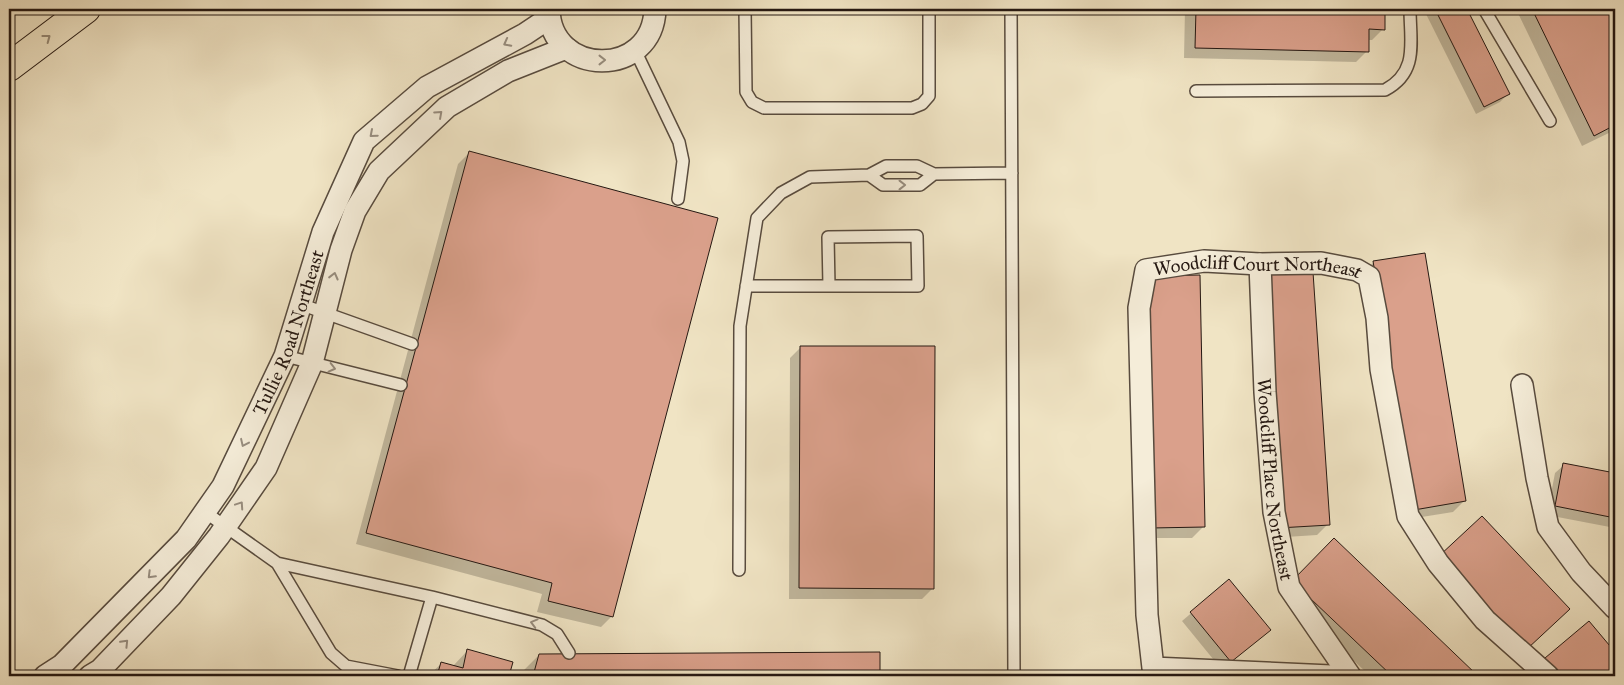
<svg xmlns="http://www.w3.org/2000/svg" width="1624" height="685" viewBox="0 0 1624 685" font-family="'IM FELL Great Primer',serif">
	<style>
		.shadow { fill: #0003 }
		.building { fill: #daa08b; stroke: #251812 }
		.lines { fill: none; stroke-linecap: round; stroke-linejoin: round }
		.lane-casing { stroke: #584b3e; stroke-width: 14 }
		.street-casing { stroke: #584b3e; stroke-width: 24 }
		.highway-casing { stroke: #251812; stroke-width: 30 }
		.lane { stroke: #f5edd9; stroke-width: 11 }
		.street { stroke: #f5edd9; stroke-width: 21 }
		.highway { stroke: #f0e4c4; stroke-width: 28 }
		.oneway { stroke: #958874 }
		.oneway2 { stroke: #978d7f }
		.labels { text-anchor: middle; stroke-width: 4; stroke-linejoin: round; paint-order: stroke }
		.street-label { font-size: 19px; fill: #251812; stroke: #f5edd9 }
	</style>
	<rect width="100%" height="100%" fill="#f0e4c4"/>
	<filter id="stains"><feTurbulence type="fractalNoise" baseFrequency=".004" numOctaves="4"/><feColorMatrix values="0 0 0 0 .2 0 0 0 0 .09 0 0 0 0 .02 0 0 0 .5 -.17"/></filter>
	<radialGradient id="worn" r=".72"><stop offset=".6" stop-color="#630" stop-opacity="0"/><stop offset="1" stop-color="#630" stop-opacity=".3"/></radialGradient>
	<path class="shadow" d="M1185 9H1384L1383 29 1372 40H1368L1367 51 1356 62 1184 58Z
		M1425 9H1466L1508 94 1500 102 1476 114 1424 10Z
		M1516 9H1615V130L1582 146Z
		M469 153 612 616 601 627 537 612 542 594 356 544 458 164Z
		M1374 262 1464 501 1453 512 1403 520 1363 273Z
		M1136 288 1203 527 1192 538H1141Z
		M1251 288 1328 524 1317 535 1268 538Z
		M801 347 933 588 922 599H789L790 358Z
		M1564 465 1615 475V528L1547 515 1555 473Z
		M1334 539 1477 676H1370L1282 592Z
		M1229 581 1269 630 1222 670 1182 621Z
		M1589 622 1615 653V676H1545L1538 667Z
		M468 650 511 663 508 676H428L442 663 453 666Z
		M879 654V676H523L524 670 539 655Z"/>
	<path class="building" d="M1196 9H1385V30L1369 29V52L1195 48Z
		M1435 9H1467L1510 94 1484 107Z
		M1532 9H1615V125L1594 136Z
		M469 151 718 218 613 617 548 601 552 583 366 533Z
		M1425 253 1466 501 1414 510 1373 261Z
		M1313 272 1330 525 1278 528 1262 275Z
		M1200 275 1205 527 1151 528 1147 276Z
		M800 346H935L934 589 799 588Z
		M1563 463 1615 473V518L1555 506Z
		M1482 516 1570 609 1527 649 1439 556Z
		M1334 538 1478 676H1392L1292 581Z
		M1229 579 1271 630 1231 662 1190 612Z
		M1589 621 1615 652V676H1561L1545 658Z
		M467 649 513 662 509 676H437L441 662 463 668Z
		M880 652V676H533L539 654Z"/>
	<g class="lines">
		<g class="lane-casing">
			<path id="lane" d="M745 9 746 92 752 102 764 108H912L922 104 929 96V9
				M1011 9 1014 676
				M1484 9 1550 121
				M635 50 679 142 683 161 678 199
				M1196 91 1385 90C1419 72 1410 42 1410 9
				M869 175 883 185H920L934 174
				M746 286H918L917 236 828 237 829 286
				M300 304 412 344
				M285 356 401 385
				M205 512 277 563 432 597 409 676
				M277 563 331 653 346 666 398 676
				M739 570 740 326 757 218 781 193 810 177 869 175 886 166H917L934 174 1012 173
				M432 597 542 625 557 634 569 653"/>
		</g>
		<g class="street-casing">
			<g id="street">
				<path d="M549 9C550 77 653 79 655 9"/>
				<path id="s1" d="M1260 264 1265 392 1274 512 1289 587 1350 676"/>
				<path d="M1522 385 1537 478 1548 527 1581 572 1615 608"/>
				<path id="s2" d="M45 676 62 665 186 539 223 486 285 356 323 232 364 141 427 87 525 34 549 18"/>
				<path d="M90 676 100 670 171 596 219 536 266 468 312 363 341 250 355 211 379 171 447 107 508 71 566 48"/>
				<path id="s3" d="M1331 676 1153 668 1147 615 1139 308 1146 270 1204 261 1260 264 1321 263 1357 270 1369 277 1377 318 1381 369 1408 516 1438 563 1485 620 1548 676"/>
			</g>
		</g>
		<g class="highway-casing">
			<path id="highway" d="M9 67 86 9"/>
		</g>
		<use href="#lane" class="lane"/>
		<use href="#street" class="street"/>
		<use href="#highway" class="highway"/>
	</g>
	<defs><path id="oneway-chevron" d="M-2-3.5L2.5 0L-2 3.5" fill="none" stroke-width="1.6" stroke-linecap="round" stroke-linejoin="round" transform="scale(1.25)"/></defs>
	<use class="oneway" href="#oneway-chevron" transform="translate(47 38) rotate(-37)"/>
	<g class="oneway2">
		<use href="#oneway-chevron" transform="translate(507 43) rotate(152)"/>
		<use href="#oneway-chevron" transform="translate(602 60)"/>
		<use href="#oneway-chevron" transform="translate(439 114) rotate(-42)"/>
		<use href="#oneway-chevron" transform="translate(373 134) rotate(139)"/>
		<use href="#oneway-chevron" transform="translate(902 185)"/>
		<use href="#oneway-chevron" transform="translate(334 276) rotate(-76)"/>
		<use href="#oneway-chevron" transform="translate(332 368) rotate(14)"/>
		<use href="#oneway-chevron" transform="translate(244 443) rotate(115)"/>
		<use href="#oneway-chevron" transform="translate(240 505) rotate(-56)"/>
		<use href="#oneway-chevron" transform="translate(151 575) rotate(135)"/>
		<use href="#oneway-chevron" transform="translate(534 623) rotate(-165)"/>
		<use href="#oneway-chevron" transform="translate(125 643) rotate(-46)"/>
	</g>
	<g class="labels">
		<g class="street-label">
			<text dy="7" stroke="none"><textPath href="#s3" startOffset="690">Woodcliff Court Northeast</textPath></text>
			<text dy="7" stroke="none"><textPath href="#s2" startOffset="429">Tullie Road Northeast</textPath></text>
			<text dy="7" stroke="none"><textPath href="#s1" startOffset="216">Woodcliff Place Northeast</textPath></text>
		</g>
	</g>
	<rect width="1624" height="685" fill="none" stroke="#f0e4c4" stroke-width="30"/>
	<rect x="10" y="10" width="1604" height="665" fill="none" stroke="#251812" stroke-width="2.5"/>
	<rect x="15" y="15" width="1594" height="655" fill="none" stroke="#251812"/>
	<rect width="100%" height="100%" filter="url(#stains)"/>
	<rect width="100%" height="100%" fill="url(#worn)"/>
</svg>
